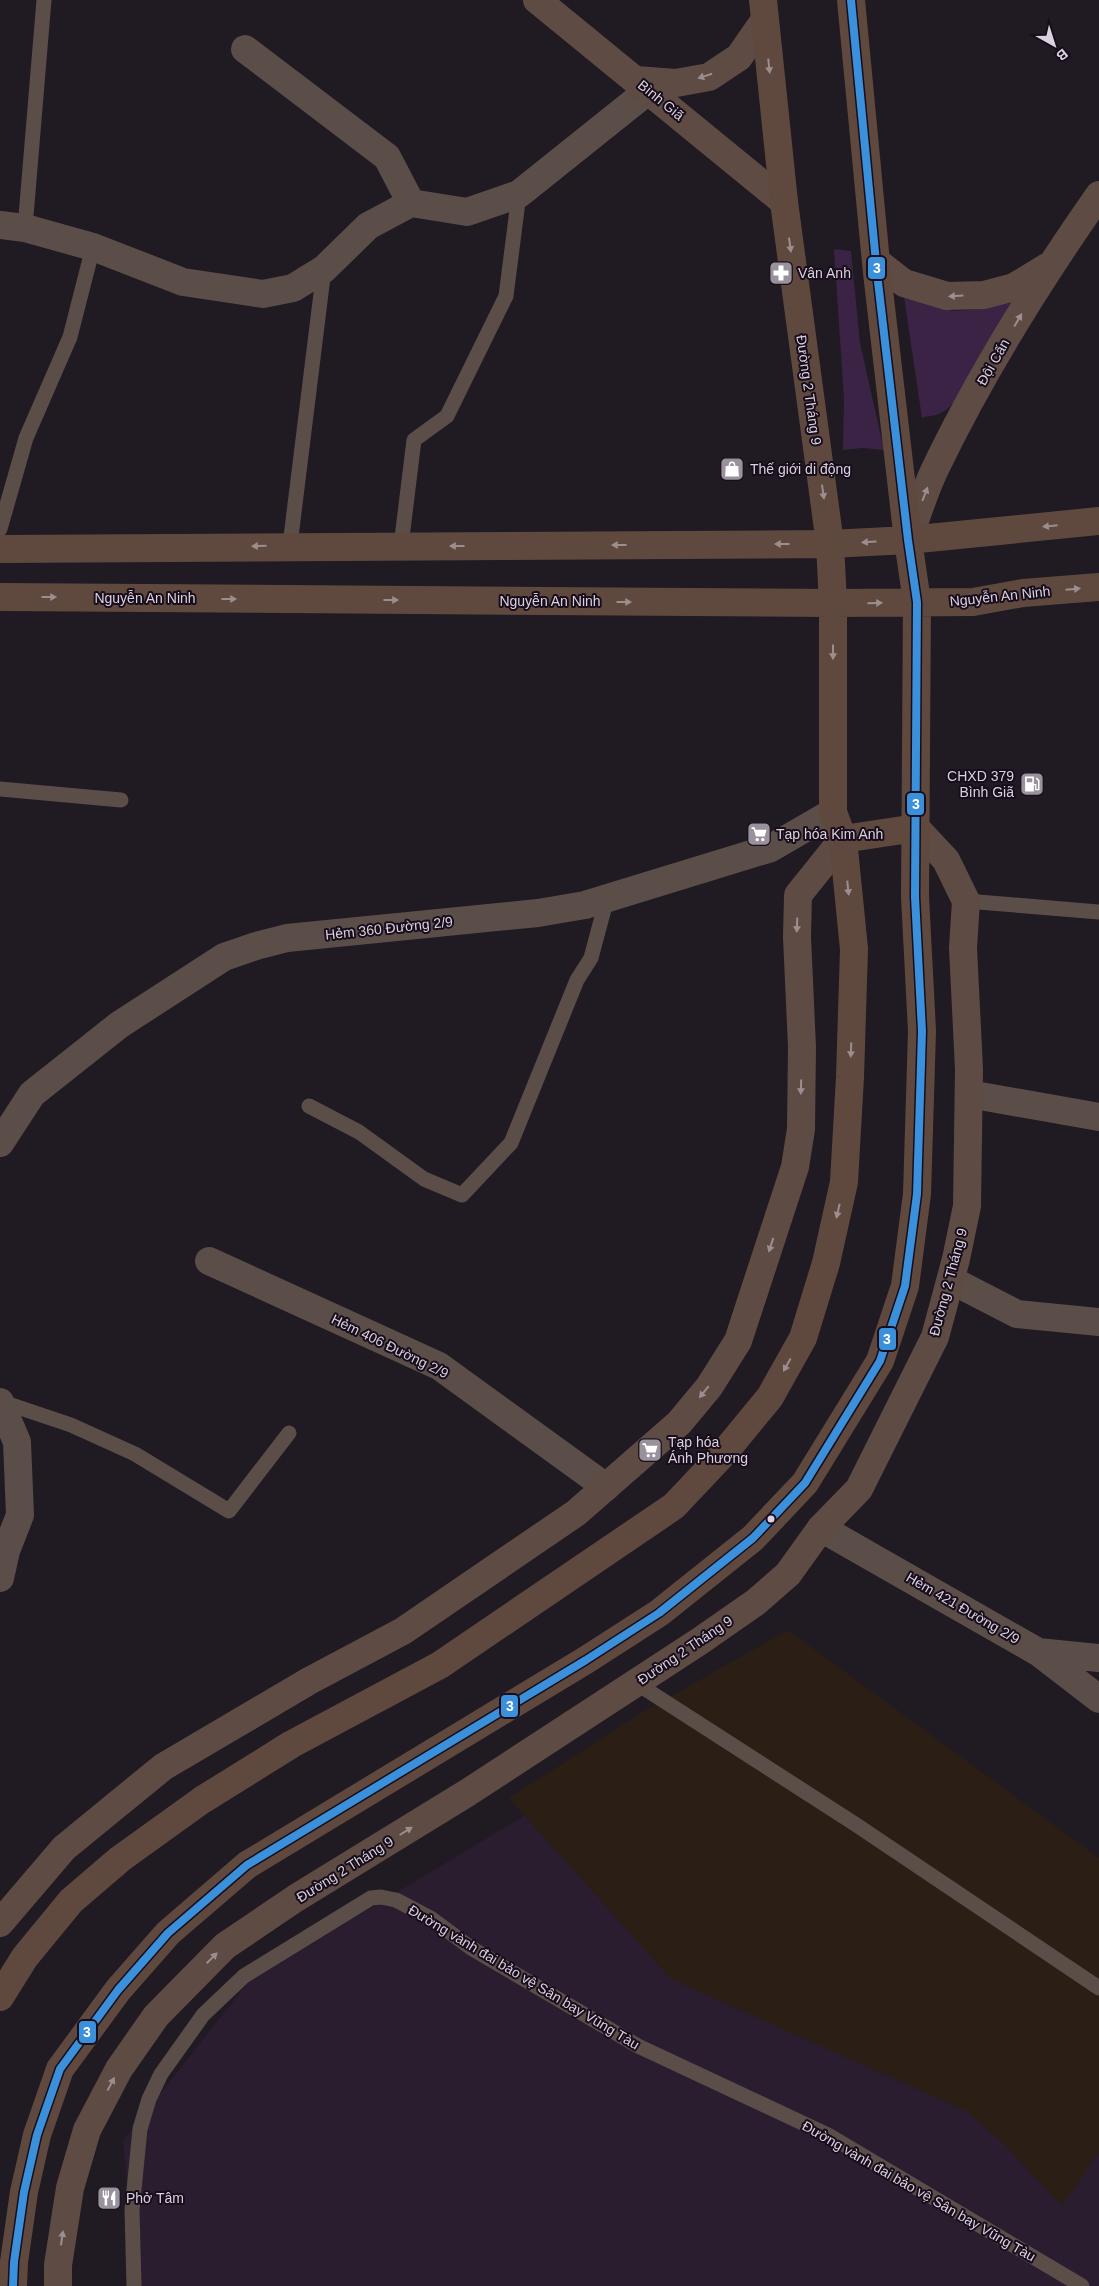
<svg xmlns="http://www.w3.org/2000/svg" width="1099" height="2286" viewBox="0 0 1099 2286" font-family="Helvetica,sans-serif">
	<style>
		.built { fill: #2a1d30 }
		.industrial { fill: #2b1e15 }
		.green { fill: #3b2345 }
		.lines { fill: none; stroke-linecap: round; stroke-linejoin: round }
		.lane { stroke: #5b4d48; stroke-width: 15 }
		.street { stroke: #5b4d48; stroke-width: 28 }
		.secondary { stroke: #5e4b44; stroke-width: 28 }
		.primary { stroke: #5f493f; stroke-width: 28 }
		.bus-1-casing { stroke: #180d1c; stroke-width: 11 }
		.bus-1 { stroke: #3a90db; stroke-width: 8 }
		.oneway { fill: #9c8e8e }
		.oneway2 { fill: #9c8e90 }
		.bus-dot { fill: #dad2dd; stroke: #180d1c; stroke-width: 2 }
		.labels { text-anchor: middle; stroke-width: 4; stroke-linejoin: round; paint-order: stroke }
		.street-label { font-size: 14px; fill: #dad2dd; stroke: #180d1c }
		.poi-label { font-size: 14px; fill: #dad2dd; stroke: #180d1c; text-anchor: start }
		.line-badge { stroke: #180d1c; stroke-width: 2 }
		.badge-label { font-size: 14px; text-anchor: middle; font-weight: bold; fill: #fff }
	</style>
	<rect width="100%" height="100%" fill="#201a22"/>
	<path class="built" d="M717 1700 1099 1954V2286H136L123 2141 249 1981Z"/>
	<path class="industrial" d="M788 1630 1099 1858V2152L1062 2206 1005 2145 968 2112 671 1979 509 1798 641 1713Z"/>
	<path class="green" d="M834 249 851 251 860 343 884 450 863 448 843 450 844 399Z
		M904 297 953 311 971 310 1018 299C1003 324 965 402 941 413 936 416 928 416 922 418Z"/>
	<g class="lines">
		<path class="lane" d="M25 228 44 0
			M0 529 26 438 70 337 93 247
			M290 545 324 269
			M401 546 414 440 447 416 506 296 519 194
			M0 789 121 800
			M966 901 1099 912
			M309 1106 359 1132 424 1179 462 1195 511 1143 577 980 591 958 607 898
			M0 1401 71 1425 135 1454 229 1511 289 1433
			M636 1683 855 1824 1099 1988
			M134 2286 132 2210 140 2129 149 2099 161 2074 203 2015 244 1976 371 1898 381 1897 396 1900 432 1919 471 1948 638 2046 828 2135 1082 2286"/>
		<path class="street" d="M245 49 387 157 411 203
			M0 225 25 228 93 247 183 282 263 294 293 288 324 269 368 226 411 203 467 212 519 194 649 90
			M969 1094 1099 1117
			M0 1143 32 1094 119 1025 224 957 256 946 287 938 538 913 585 905 771 848 833 812
			M209 1261 439 1366 606 1487
			M951 1280 1017 1314 1099 1322
			M0 1402 17 1442 20 1515 6 1551 0 1578
			M821 1528 1038 1652 1099 1699
			M1038 1652 1099 1658"/>
		<path class="secondary" d="M537 0 784 202
			M636 80 676 83 709 77 739 57 764 21
			M877 262 904 283 947 296 984 295 1014 287 1047 267
			M908 540C917 516 924 492 935 469 981 373 1038 282 1099 195
			M0 1923 64 1848 163 1767 309 1681 403 1631 576 1513 679 1423 709 1387 738 1341 795 1167 801 1129 802 1047 797 937 798 895 843 839
			M58 2286V2265L70 2188 87 2130 119 2069 156 2016 225 1946 296 1898 467 1793 700 1641 756 1602 788 1574 821 1528 859 1489 935 1337 956 1259 967 1206 969 1069 963 948 966 901 946 860 916 828"/>
		<path class="primary" d="M0 549 830 544 908 540 1099 521
			M0 597 833 603 973 602 1023 593 1099 587
			M843 839 916 828
			M0 1997 25 1957 71 1901 120 1859 202 1800 292 1744 440 1665 674 1506 724 1453 770 1397 803 1338 826 1263 844 1182 850 1077 854 949 843 839 833 812V603L830 544 784 202 763 0
			M13 2286 14 2262 24 2192 37 2135 60 2069 118 1990 168 1933 247 1865 586 1660 659 1613 753 1538 805 1483 880 1361 905 1286 917 1194 922 1031 915 897 917 602 908 540 877 273 851 0"/>
		<g class="bus-1-casing">
			<path id="bus-1" d="M13 2286 14 2262 24 2192 37 2135 60 2069 118 1990 168 1933 247 1865 586 1660 659 1613 753 1538 805 1483 880 1361 905 1286 917 1194 922 1031 915 897 917 602 908 540 877 273 851 0"/>
		</g>
		<use href="#bus-1" class="bus-1"/>
	</g>
	<defs><path id="oneway-solid" d="M-6-.8H1V-3.2L6.5 0L1 3.2V.8H-6Z" transform="scale(1.25)"/></defs>
	<g class="oneway">
		<use href="#oneway-solid" transform="translate(769 66) rotate(84)"/>
		<use href="#oneway-solid" transform="translate(790 245) rotate(82)"/>
		<use href="#oneway-solid" transform="translate(823 492) rotate(82)"/>
		<use href="#oneway-solid" transform="translate(1050 526) rotate(174)"/>
		<use href="#oneway-solid" transform="translate(869 542) rotate(177)"/>
		<use href="#oneway-solid" transform="translate(782 544) rotate(180)"/>
		<use href="#oneway-solid" transform="translate(619 545) rotate(180)"/>
		<use href="#oneway-solid" transform="translate(259 546) rotate(179)"/>
		<use href="#oneway-solid" transform="translate(457 546) rotate(180)"/>
		<use href="#oneway-solid" transform="translate(1073 589) rotate(-5)"/>
		<use href="#oneway-solid" transform="translate(49 597)"/>
		<use href="#oneway-solid" transform="translate(229 599)"/>
		<use href="#oneway-solid" transform="translate(391 600)"/>
		<use href="#oneway-solid" transform="translate(624 602)"/>
		<use href="#oneway-solid" transform="translate(875 603) rotate(-1)"/>
		<use href="#oneway-solid" transform="translate(833 652) rotate(90)"/>
		<use href="#oneway-solid" transform="translate(848 888) rotate(84)"/>
		<use href="#oneway-solid" transform="translate(851 1050) rotate(92)"/>
		<use href="#oneway-solid" transform="translate(838 1211) rotate(103)"/>
		<use href="#oneway-solid" transform="translate(787 1365) rotate(119)"/>
	</g>
	<g class="oneway2">
		<use href="#oneway-solid" transform="translate(705 76) rotate(162)"/>
		<use href="#oneway-solid" transform="translate(956 296) rotate(177)"/>
		<use href="#oneway-solid" transform="translate(1018 320) rotate(-60)"/>
		<use href="#oneway-solid" transform="translate(925 494) rotate(-69)"/>
		<use href="#oneway-solid" transform="translate(797 925) rotate(92)"/>
		<use href="#oneway-solid" transform="translate(801 1087) rotate(91)"/>
		<use href="#oneway-solid" transform="translate(771 1245) rotate(108)"/>
		<use href="#oneway-solid" transform="translate(704 1392) rotate(129)"/>
		<use href="#oneway-solid" transform="translate(406 1831) rotate(-32)"/>
		<use href="#oneway-solid" transform="translate(212 1958) rotate(-45)"/>
		<use href="#oneway-solid" transform="translate(111 2084) rotate(-62)"/>
		<use href="#oneway-solid" transform="translate(62 2238) rotate(-82)"/>
	</g>
	<defs>
		<g id="pharmacy-square" transform="scale(1.25)"><rect x="-9" y="-9" width="18" height="18" rx="4" fill="#99929c" stroke="#180d1c"/><path d="M-2-6h4v4h4v4h-4v4h-4v-4h-4v-4h4Z" fill="#fff"/></g>
		<g id="shop-square" transform="scale(1.25)"><rect x="-9" y="-9" width="18" height="18" rx="4" fill="#99929c" stroke="#180d1c"/><path d="M-5-2.5h2.3a2.7 3.5 0 0 1 5.4 0H5L5.5 6h-11ZM-1.5-2.5h3a1.5 2.3 0 0 0-3 0Z" fill="#fff"/></g>
		<g id="fuel-square" transform="scale(1.25)"><rect x="-9" y="-9" width="18" height="18" rx="4" fill="#99929c" stroke="#180d1c"/><path d="M-5.5-6h7V0h2V4h1.3V-2.5L3-4.5l.8-.8L6-3V5H2.5V1h-1V6h-7ZM-4.2-4.7v3.2H.2V-4.7Z" fill="#fff"/></g>
		<g id="supermarket-square" transform="scale(1.25)"><rect x="-9" y="-9" width="18" height="18" rx="4" fill="#99929c" stroke="#180d1c"/><path d="M-6-5.5h2.5l.6 2H6L4.5 2H-2.5L-4.4-4H-6ZM-1.5 3.2a1.3 1.3 0 1 0 .1 0ZM3 3.2a1.3 1.3 0 1 0 .1 0Z" fill="#fff"/></g>
		<g id="restaurant-square" transform="scale(1.25)"><rect x="-9" y="-9" width="18" height="18" rx="4" fill="#99929c" stroke="#180d1c"/><path d="M-5-6h1v4h1v-4h1v4h1v-4h1v5L-1.5 .5V6h-2V.5L-5-1ZM5-6V6H3V1.5H1.5Q1.5-4 5-6Z" fill="#fff"/></g>
	</defs>
	<g fill-rule="evenodd">
		<use href="#pharmacy-square" x="781" y="273"/>
		<use href="#shop-square" x="732" y="469"/>
		<use href="#fuel-square" x="1032" y="784"/>
		<use href="#supermarket-square" x="759" y="834"/>
		<use href="#supermarket-square" x="650" y="1450"/>
		<use href="#restaurant-square" x="109" y="2198"/>
	</g>
	<circle class="bus-dot" cx="771" cy="1519" r="4.5"/>
	<g class="labels">
		<g class="street-label">
			<text transform="translate(661 100) rotate(39)" y="5">Bình Giã</text>
			<text transform="translate(993 362) rotate(-60)" y="5">Đội Cấn</text>
			<text transform="translate(809 390) rotate(82)" y="5">Đường 2 Tháng 9</text>
			<text transform="translate(1000 596) rotate(-6)" y="5">Nguyễn An Ninh</text>
			<text x="145" y="603">Nguyễn An Ninh</text>
			<text x="550" y="606">Nguyễn An Ninh</text>
			<text transform="translate(389 928) rotate(-6)" y="5">Hẻm 360 Đường 2/9</text>
			<text transform="translate(948 1282) rotate(-75)" y="5">Đường 2 Tháng 9</text>
			<text transform="translate(390 1346) rotate(26)" y="5">Hẻm 406 Đường 2/9</text>
			<text transform="translate(963 1608) rotate(30)" y="5">Hẻm 421 Đường 2/9</text>
			<text transform="translate(685 1650) rotate(-34)" y="5">Đường 2 Tháng 9</text>
			<text transform="translate(345 1869) rotate(-32)" y="5">Đường 2 Tháng 9</text>
			<text transform="translate(524 1977) rotate(31)" y="5">Đường vành đai bảo vệ Sân bay Vũng Tàu</text>
			<text transform="translate(919 2191) rotate(30)" y="5">Đường vành đai bảo vệ Sân bay Vũng Tàu</text>
		</g>
		<g class="poi-label">
			<text x="798" y="278">Vân Anh</text>
			<text x="750" y="474">Thế giới di động</text>
			<text x="1014" y="781" text-anchor="end">CHXD 379<tspan x="1014" dy="16">Bình Giã</tspan></text>
			<text x="776" y="839">Tạp hóa Kim Anh</text>
			<text x="668" y="1447">Tạp hóa<tspan x="668" dy="16">Ánh Phương</tspan></text>
			<text x="126" y="2203">Phở Tâm</text>
		</g>
	</g>
	<g class="line-badge">
		<rect x="867" y="256" width="19" height="24" rx="5" fill="#3a90db"/>
		<rect x="906" y="792" width="19" height="24" rx="5" fill="#3a90db"/>
		<rect x="878" y="1327" width="19" height="24" rx="5" fill="#3a90db"/>
		<rect x="500" y="1694" width="19" height="24" rx="5" fill="#3a90db"/>
		<rect x="78" y="2020" width="19" height="24" rx="5" fill="#3a90db"/>
	</g>
	<g class="badge-label">
		<text x="877" y="273">3</text>
		<text x="916" y="809">3</text>
		<text x="887" y="1344">3</text>
		<text x="510" y="1711">3</text>
		<text x="87" y="2037">3</text>
	</g>
	<g transform="translate(1054 45) rotate(141)" stroke="#180d1c" stroke-width="4" paint-order="stroke">
	<path d="M0-4L9 19L0 12L-9 19Z" fill="#dad2dd"/>
	<text y="-8" font-size="14" font-weight="bold" text-anchor="middle" fill="#dad2dd">B</text>
	</g>
</svg>
